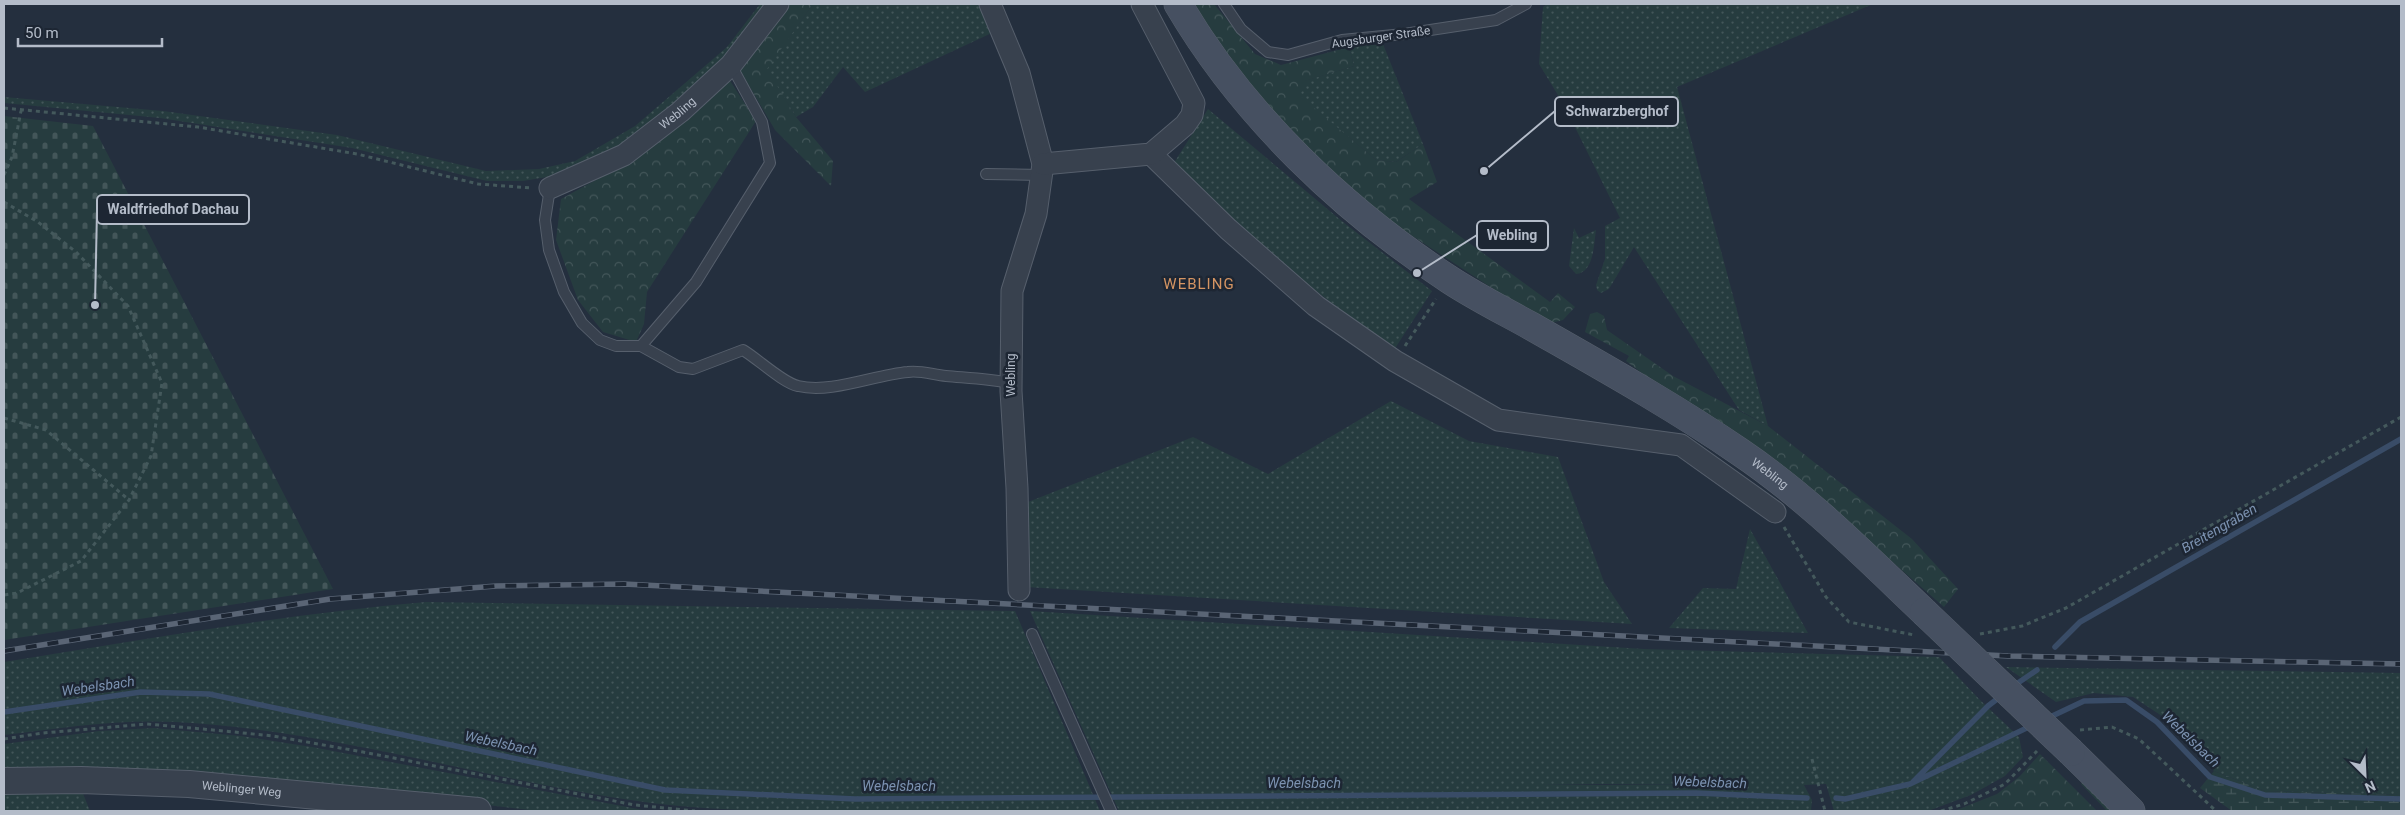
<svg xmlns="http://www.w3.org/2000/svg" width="2405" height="815" viewBox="0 0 2405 815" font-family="Roboto,sans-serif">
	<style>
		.grass { fill: url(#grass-dots); fill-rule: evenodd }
		.forest { fill: url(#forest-crowns) }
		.wetland { fill: url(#wetland-marsh) }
		.cemetery { fill: url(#cemetery-stones) }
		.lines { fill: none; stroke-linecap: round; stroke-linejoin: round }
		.stream { stroke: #394c67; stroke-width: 5.5 }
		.service-casing { stroke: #565f6c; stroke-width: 12 }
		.minor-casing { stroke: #565f6c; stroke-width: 23 }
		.tertiary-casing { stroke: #565f6c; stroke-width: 28 }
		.secondary-casing { stroke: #565f6c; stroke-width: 29 }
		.path { stroke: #44595c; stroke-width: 3; stroke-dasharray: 4 4; stroke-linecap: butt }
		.service { stroke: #38414e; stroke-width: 10 }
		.minor { stroke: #38414e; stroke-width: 21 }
		.tertiary { stroke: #38414e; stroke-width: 26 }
		.secondary { stroke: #465061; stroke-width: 28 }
		.rail-casing { stroke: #5a6575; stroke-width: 5.5 }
		.rail { stroke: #1d2633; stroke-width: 4; stroke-dasharray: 11; stroke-linecap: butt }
		.secondary-bridge-casing { stroke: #565f6c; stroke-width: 29; stroke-linecap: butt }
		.secondary-bridge { stroke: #465061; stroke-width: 28 }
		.labels { text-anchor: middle; stroke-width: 5; stroke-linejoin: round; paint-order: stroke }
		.street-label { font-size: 12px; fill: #b4bcc9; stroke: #1d2633 }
		.water-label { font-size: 14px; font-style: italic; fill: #7c92b1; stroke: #1d2633 }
		.quarter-label { font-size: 15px; letter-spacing: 1px; fill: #d59563; stroke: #1d2633 }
		.leader { fill: none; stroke: #b4bcc9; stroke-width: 2 }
		.callout-dot { fill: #b4bcc9; stroke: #1d2633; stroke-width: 2 }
		.callout { fill: #1d2633; stroke: #b4bcc9; stroke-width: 2 }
		.callout-label { font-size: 14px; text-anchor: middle; font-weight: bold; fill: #b4bcc9 }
	</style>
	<defs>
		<pattern id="grass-dots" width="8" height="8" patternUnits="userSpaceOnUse" patternTransform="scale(1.25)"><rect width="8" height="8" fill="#263c3f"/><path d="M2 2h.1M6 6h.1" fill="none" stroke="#435659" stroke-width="1.8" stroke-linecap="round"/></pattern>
		<pattern id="forest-crowns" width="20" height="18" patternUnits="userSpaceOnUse" patternTransform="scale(1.25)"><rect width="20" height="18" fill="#263c3f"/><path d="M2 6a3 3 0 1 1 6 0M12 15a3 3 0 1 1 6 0" fill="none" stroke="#435659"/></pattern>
		<pattern id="wetland-marsh" width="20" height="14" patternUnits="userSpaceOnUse" patternTransform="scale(1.25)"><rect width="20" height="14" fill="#263c3f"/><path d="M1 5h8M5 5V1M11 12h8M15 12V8" fill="none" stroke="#435659"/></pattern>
		<pattern id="cemetery-stones" width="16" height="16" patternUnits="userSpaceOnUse" patternTransform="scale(1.25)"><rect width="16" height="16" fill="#263c3f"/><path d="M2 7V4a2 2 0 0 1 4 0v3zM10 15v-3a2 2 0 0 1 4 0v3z" fill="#435659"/></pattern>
	</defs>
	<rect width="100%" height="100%" fill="#242f3e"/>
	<path class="grass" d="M760 4H771L715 71 618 147 565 174 523 181H487L352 148 160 118 4 103V97L163 111 337 135 486 171 539 169 575 161 635 126 727 47Z
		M813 4H980L994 32 865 92 843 67 813 107 796 117 766 69Z
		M1547 4H1873L1677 87 1768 426 1739 410 1634 247 1609 289 1601 293 1597 290 1596 285 1605 259V226L1620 218 1564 105 1539 64 1543 7Z
		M1383 44 1423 144 1396 162 1376 160 1299 96 1304 81 1354 66 1349 47Z
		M1208 109 1343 222 1432 291 1394 350 1267 254 1172 166Z
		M1574 228 1579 238 1596 230C1594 243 1594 273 1576 274L1569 266Z
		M1391 401 1469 441 1558 457 1604 582 1632 624 1026 587 1028 502 1193 437 1268 474Z
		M1750 529 1808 633 1669 628 1703 588 1736 589Z
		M426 602 1015 611 1100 811C1022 811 945 811 867 811 795 811 723 812 651 803 491 782 336 730 175 722 117 719 61 728 4 735V662C145 640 284 614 426 602Z
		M1030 611 1644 649 1939 657 1981 701 2019 737 2023 757 2005 776 1971 795 1928 811H1834L1826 784 1804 785 1812 800 1811 811H1119ZM1603 784 1695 785H1541Z
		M2006 667 2401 673V795L2265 791 2214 771 2165 718 2133 697 2094 693 2056 702Z
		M154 728 241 736 312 747 648 811H538L411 796 4 772V744L99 731Z
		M2084 781 2115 811H2107L2081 784Z
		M4 791H82L90 811H4Z"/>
	<path class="forest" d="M782 4H813L767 69 796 117 833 161 831 186 775 130 738 67Z
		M1195 4H1214L1255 54 1281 65 1349 47 1354 66 1305 81 1300 96 1376 160 1396 162 1423 144 1437 182 1409 199 1550 302 1558 293 1575 307 1563 320 1547 324 1356 199 1282 124 1220 49Z
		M729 79 756 121 647 292 644 324 636 342 603 332 578 300 556 240 561 199 634 159Z
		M1597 312 1604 316 1607 330 1673 376 1768 426 1912 539 1958 589 1944 607 1816 495 1675 398 1626 361 1629 356 1585 332 1590 314Z
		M2040 754 2097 811H1954L1997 794 2019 777Z"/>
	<path class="wetland" d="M2214 771 2265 791 2401 795V811H2232L2200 788Z"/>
	<path class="cemetery" d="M4 116 93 126 333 589 4 640Z"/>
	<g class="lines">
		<path class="stream" d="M2055 647 2080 622 2401 439
			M2012 687 2037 670
			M4 712 141 692 209 694 665 790 855 799 1696 793 1807 798
			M2048 718 2084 701 2126 700 2157 722 2210 777 2265 795 2401 799
			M1913 782 1988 706 2001 696
			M1836 798 1845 799 1910 784 2033 725"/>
		<g class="service-casing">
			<path id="service" d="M1224 4 1241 29 1268 52 1288 55 1342 40 1404 34 1496 20 1526 4
				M986 174 1041 175
				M550 188 545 220 549 250 564 292 582 323 600 340 616 346H641L679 367 693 369 743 350C758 359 783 383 798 386 831 394 874 375 908 372 920 370 934 375 946 376 968 378 989 379 1011 383
				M641 346 696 282 770 163 762 122 731 65
				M1032 634 1111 811"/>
		</g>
		<g class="minor-casing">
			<g id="minor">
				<path d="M990 4 1019 73 1043 164 1036 214 1012 291 1011 391 1017 488 1019 590"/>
				<path d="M1151 154 1228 229 1316 306 1395 361 1498 420 1681 445 1775 512"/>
				<path d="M1043 164 1151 154 1185 125 1192 115 1194 103 1142 4"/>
				<path id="s1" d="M550 188 624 155 680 112 731 65 778 4"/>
			</g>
		</g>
		<g class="tertiary-casing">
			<g id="tertiary">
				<path id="s2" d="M4 781 81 780 189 784 478 811"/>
			</g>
		</g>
		<g class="secondary-casing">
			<g id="secondary">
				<path id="s3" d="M1178 4C1243 115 1343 210 1450 280 1476 297 1504 311 1531 326 1601 366 1673 406 1740 452 1808 498 1865 556 1924 612"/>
				<path d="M2071 752 2131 811"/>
			</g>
		</g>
		<path class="path" d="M4 108 198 127 357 154 478 184 532 188
			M4 175 12 157 21 111
			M4 202 38 222 76 252 128 306 162 383 151 456 129 500 81 561 17 593 4 595
			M1405 346 1436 299
			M4 418 46 430 129 500
			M1784 527 1826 597 1849 622 1914 635
			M1980 634 2022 626 2066 608 2401 417
			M2080 730 2112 727 2139 739 2216 811
			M4 739 43 733 147 724 224 731 273 736 363 752 635 805 695 811
			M1812 759 1825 811
			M1941 811 1964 804 2005 784 2037 751"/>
		<use href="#service" class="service"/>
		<use href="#minor" class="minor"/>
		<use href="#tertiary" class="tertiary"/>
		<use href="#secondary" class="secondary"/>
		<g class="rail-casing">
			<path id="rail" d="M4 651 330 599 496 586 624 584 2008 656 2401 664"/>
		</g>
		<use href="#rail" class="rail"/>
		<g class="secondary-bridge-casing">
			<path id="secondary-bridge" d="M1924 612 2071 752"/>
		</g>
		<use href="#secondary-bridge" class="secondary-bridge"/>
	</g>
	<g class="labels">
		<g class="street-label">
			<text transform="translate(1381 37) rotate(-8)" y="4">Augsburger Straße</text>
			<text dy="4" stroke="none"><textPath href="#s1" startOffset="149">Webling</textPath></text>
			<text transform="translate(1011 375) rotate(-90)" y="4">Webling</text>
			<text dy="4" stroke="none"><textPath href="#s3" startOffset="765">Webling</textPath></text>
			<text dy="4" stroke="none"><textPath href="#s2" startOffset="238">Weblinger Weg</textPath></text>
		</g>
		<g class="water-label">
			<text transform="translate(2219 528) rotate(-30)" y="5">Breitengraben</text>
			<text transform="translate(98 686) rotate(-8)" y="5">Webelsbach</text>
			<text transform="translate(2191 739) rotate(44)" y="5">Webelsbach</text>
			<text transform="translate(501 743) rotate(12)" y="5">Webelsbach</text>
			<text transform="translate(1710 782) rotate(2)" y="5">Webelsbach</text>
			<text x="1304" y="788">Webelsbach</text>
			<text x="899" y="791">Webelsbach</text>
		</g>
		<g class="quarter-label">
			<text x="1199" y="289">WEBLING</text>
		</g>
	</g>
	<path class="leader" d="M1484 171L1555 111M95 305L97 210M1417 273L1477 235"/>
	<g class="callout-dot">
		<circle cx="1484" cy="171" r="5"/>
		<circle cx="95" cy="305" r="5"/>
		<circle cx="1417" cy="273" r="5"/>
	</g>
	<g class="callout">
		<rect x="1555" y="97" width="123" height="29" rx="5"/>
		<rect x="97" y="195" width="152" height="29" rx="5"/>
		<rect x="1477" y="221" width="71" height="29" rx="5"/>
	</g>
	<g class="callout-label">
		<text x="1617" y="116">Schwarzberghof</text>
		<text x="173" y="214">Waldfriedhof Dachau</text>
		<text x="1512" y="240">Webling</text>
	</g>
	<rect width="2405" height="815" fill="none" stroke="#b4bcc9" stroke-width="10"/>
	<g transform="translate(2365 775) rotate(156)" stroke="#1d2633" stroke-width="4" paint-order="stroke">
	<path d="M0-4L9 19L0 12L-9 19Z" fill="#b4bcc9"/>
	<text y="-8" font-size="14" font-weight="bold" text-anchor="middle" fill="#b4bcc9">N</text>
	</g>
	<path d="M18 38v8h144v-8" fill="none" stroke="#b4bcc9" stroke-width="2.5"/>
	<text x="25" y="38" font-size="15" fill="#b4bcc9" stroke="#1d2633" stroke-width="4" paint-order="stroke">50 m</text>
</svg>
